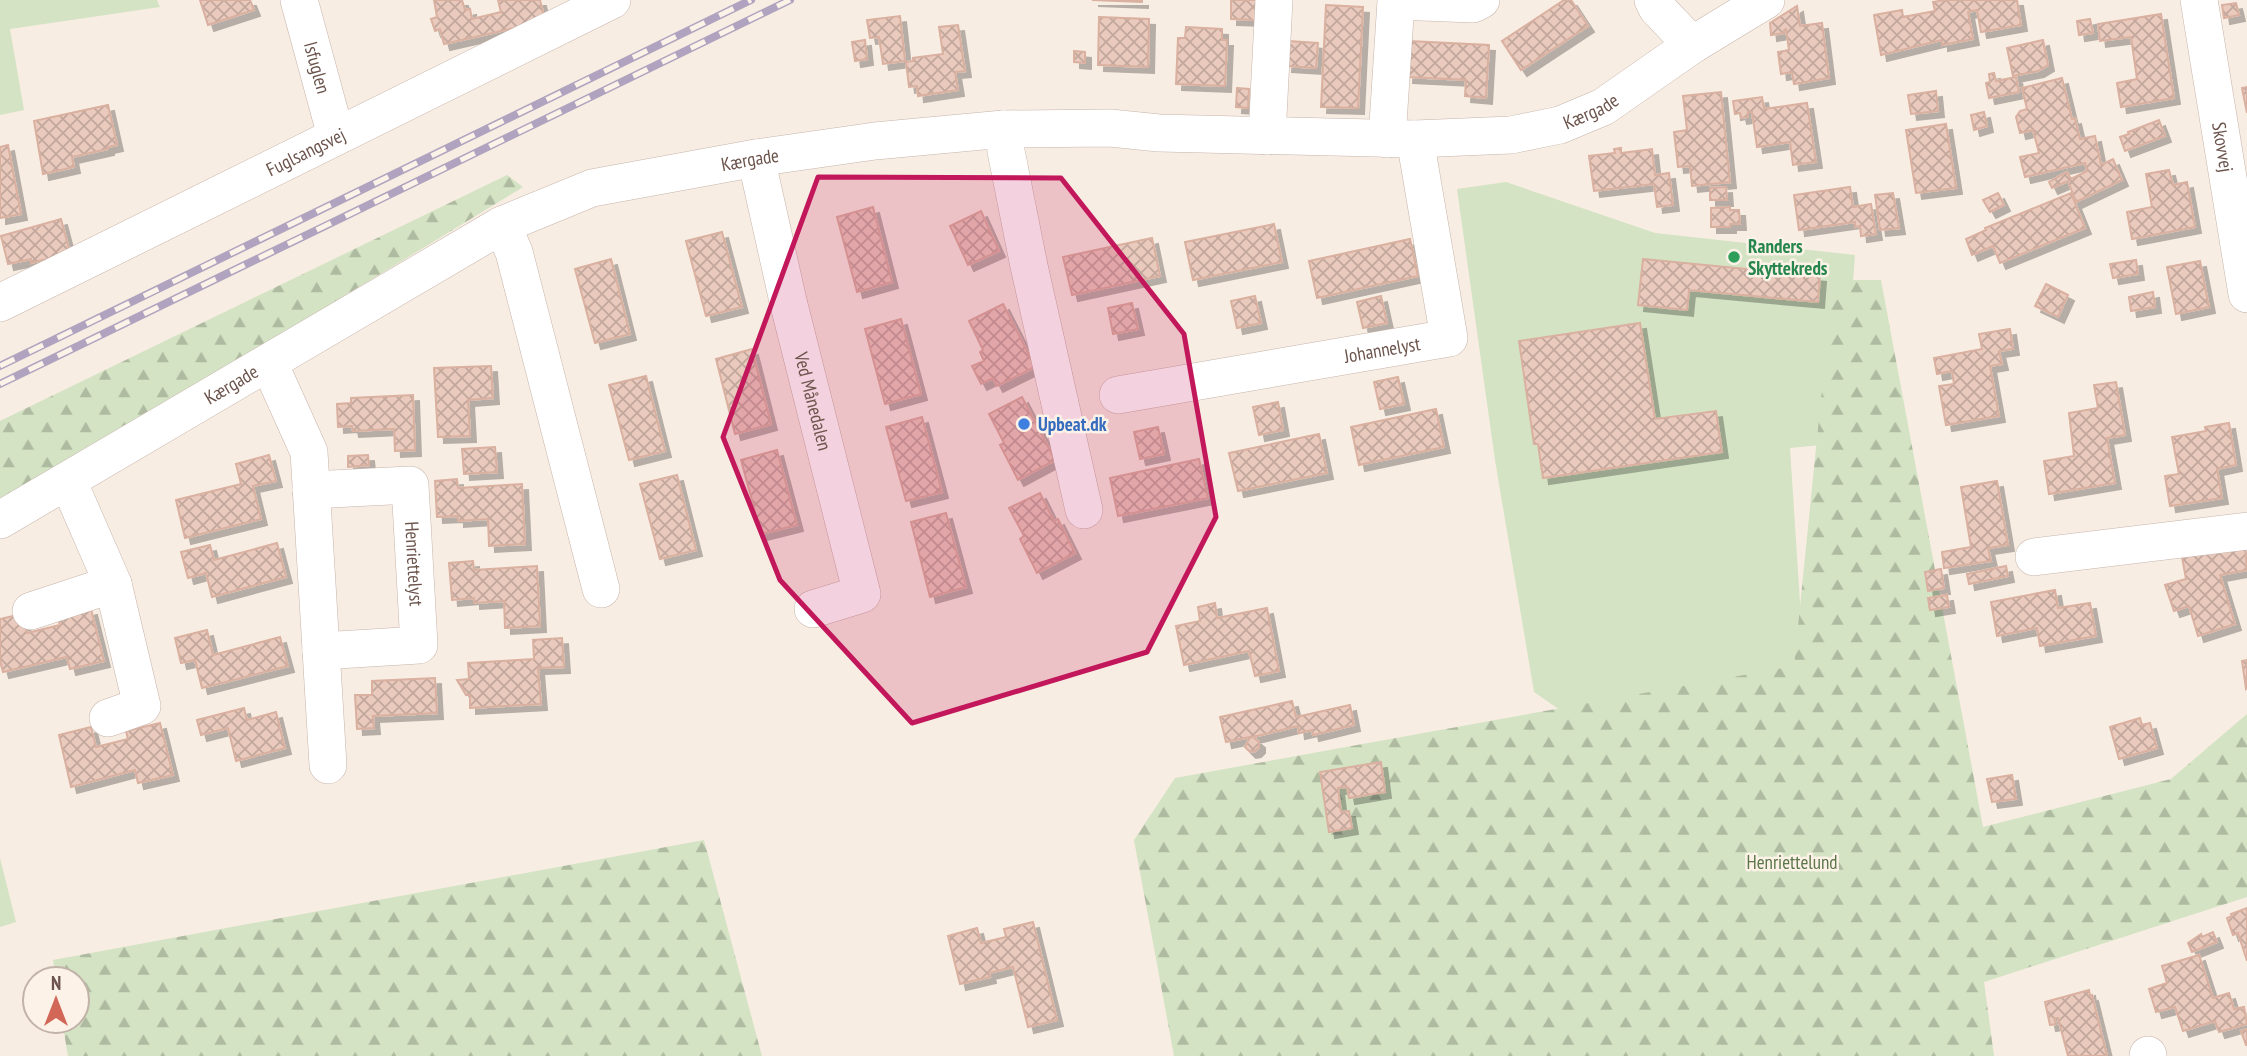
<svg xmlns="http://www.w3.org/2000/svg" width="2247" height="1056" viewBox="0 0 2247 1056" font-family="'PT Sans Narrow',sans-serif">
	<style>
		.green { fill: #d3e3c3 }
		.forest { fill: url(#forest-firs) }
		.building { fill: url(#building-cross-hatch); stroke: #dab0a0; stroke-width: 2; filter: url(#shadow) }
		.lines { fill: none; stroke-linecap: round; stroke-linejoin: round }
		.minor-casing { stroke: #c7b4ab; stroke-width: 38 }
		.minor { stroke: #fff; stroke-width: 37 }
		.rail-casing { stroke: #afa3bf; stroke-width: 8 }
		.rail { stroke: #fcf2e7; stroke-width: 5; stroke-dasharray: 16; stroke-linecap: butt }
		.marked { fill: #c2185b; fill-opacity: 0.2; stroke: #c2185b; stroke-width: 5; stroke-linejoin: round }
		.leisure-dot { fill: #2e9e5b; stroke: #fcf2e7; stroke-width: 2.5 }
		.shop-dot { fill: #3f7fe0; stroke: #fcf2e7; stroke-width: 2.5 }
		.labels { text-anchor: middle; stroke-width: 5; stroke-linejoin: round; paint-order: stroke }
		.street-label { font-size: 19px; fill: #6c544c; stroke: #fcf2e7 }
		.leisure-label { font-size: 19px; font-weight: bold; fill: #27864d; stroke: #fcf2e7; text-anchor: start }
		.shop-label { font-size: 19px; font-weight: bold; fill: #366cbe; stroke: #fcf2e7; text-anchor: start }
		.park-label { font-size: 19px; fill: #5b7649; stroke: #fcf2e7 }
	</style>
	<defs>
		<pattern id="forest-firs" width="22" height="20" patternUnits="userSpaceOnUse" patternTransform="scale(1.75)"><rect width="22" height="20" fill="#d3e3c3"/><path d="M5 1l3.5 6h-7zM16 11l3.5 6h-7z" fill="#afbba1"/></pattern>
		<pattern id="building-cross-hatch" width="8" height="8" patternUnits="userSpaceOnUse" patternTransform="scale(1.75)"><rect width="8" height="8" fill="#eacabd"/><path d="M0 0l8 8M0 8l8-8" fill="none" stroke="#c2a79c"/></pattern>
		<filter id="shadow"><feDropShadow dx="6" dy="6" stdDeviation="0" flood-color="#0004"/></filter>
	</defs>
	<rect width="100%" height="100%" fill="#f8ede2"/>
	<path class="green" d="M0 0H157L160 7 10 29 24 110 0 115Z
		M1506 182 1655 233 1855 255 1841 443 1790 448 1804 664 1586 728 1534 692 1495 460 1457 189Z
		M0 858 16 922 0 927Z"/>
	<path class="forest" d="M507 175 523 187 0 506V421Z
		M1833 280H1881L1983 827 2171 779 2247 714V897L1984 982 1994 1056H1174L1134 840 1175 778 1794 666Z
		M704 840 762 1056H68L62 1021H77V979H56L53 960Z"/>
	<path class="building" d="M200 0H250L254 10 208 25Z
		M434 0H462L465 10 470 9 472 19 501 12 498 0H540L545 21 444 44 440 29 435 31 431 19 437 17Z
		M1092 0H1142V2Z
		M1231 0H1258V20L1231 19Z
		M1564 0H1571L1588 26 1521 70 1502 41Z
		M1944 0H2017L2021 25 1981 32 1977 10 1968 12 1973 39 1942 45V40L1881 55 1874 15 1902 10 1903 17 1935 11 1933 2Z
		M2236 3 2239 15 2224 18 2222 5Z
		M1326 5 1363 7 1358 108 1321 107Z
		M1797 6 1800 26 1822 23 1829 78 1794 84 1792 72 1781 74 1778 52 1789 50 1786 29 1784 30V33L1771 35 1770 23Z
		M2161 14 2174 98 2121 107 2117 83 2137 79 2131 37 2100 41 2098 24Z
		M900 16 905 61 883 64 879 37 870 38 867 20Z
		M1099 17 1149 19 1148 67 1098 65Z
		M2090 19 2093 33 2079 35 2077 21Z
		M958 25 965 71 955 72 958 90 918 96 917 86 909 87 906 62 913 61V58L943 54 939 27Z
		M1186 27 1222 29V40H1227L1225 86 1176 84 1178 38H1185Z
		M865 40 867 59 855 61 852 42Z
		M2043 40 2048 65 2038 71 2013 76 2007 48Z
		M1288 41 1318 43 1316 68 1286 66Z
		M1409 41 1489 45 1486 98 1465 96 1466 80 1407 77Z
		M1074 51 1085 52V63L1074 62Z
		M1994 73 1996 81 2016 77 2019 92 1989 98 1986 83 1990 82 1989 74Z
		M2062 78 2072 119 2075 118 2080 139 2095 136 2101 165 2113 159 2122 180 2076 202 2068 181 2052 188 2049 182 2067 172 2071 179 2087 171 2085 163 2025 177 2020 157 2039 153 2033 130 2020 133 2016 117 2020 111 2027 109 2022 88Z
		M2247 87V113L2242 88Z
		M1237 88 1249 89 1248 108 1236 107Z
		M1936 91 1938 111 1911 114 1908 95Z
		M1721 92 1730 182 1692 186 1690 166 1678 167 1674 132 1687 130 1683 96Z
		M1762 97 1764 109 1807 103 1816 162 1793 165 1790 142 1757 147 1752 112H1748V117L1741 118 1740 113 1735 114 1733 101Z
		M108 105 117 145 108 147V149L72 157 74 167 43 174 34 121Z
		M1984 112 1987 126 1974 130 1971 115Z
		M2159 120 2165 136 2125 151 2120 137 2129 134 2128 132Z
		M1946 124 1956 188 1916 193 1906 130Z
		M8 145 21 214 0 218V147Z
		M1621 148V153L1652 149 1655 175 1669 173 1673 205 1657 207 1654 184 1594 191 1589 156 1615 153 1614 149Z
		M2169 170 2173 185 2187 182 2195 227 2132 239 2127 212 2152 207 2146 174Z
		M1726 187 1727 200H1710V188Z
		M1850 187 1853 207 1871 204 1876 234 1861 236 1860 226 1855 227V222L1799 230 1794 195Z
		M1893 193 1899 228 1880 230 1875 195Z
		M1998 193 2004 205 1990 212 1983 200Z
		M2071 193 2085 228 2000 263 1993 246 1972 255 1966 239 1986 230 1985 228Z
		M873 207 892 282 857 292 837 217Z
		M1730 207V210H1739L1740 224H1730V227H1711V208Z
		M981 211 999 251 968 265 950 226Z
		M61 219 70 253 31 263V259L8 264 1 236Z
		M1274 224 1282 262 1193 280 1185 242Z
		M722 232 742 307 706 316 686 241Z
		M1152 238 1160 276 1072 295 1063 257Z
		M1410 239 1418 276 1317 298 1309 261Z
		M611 259 630 334 595 343 575 269Z
		M1643 259 1820 276 1818 302 1689 290 1687 310 1638 305Z
		M2136 260 2138 274 2113 278 2110 264Z
		M2200 261 2209 307 2176 314 2167 267Z
		M2046 284 2068 295 2058 317 2035 306Z
		M2153 292 2155 307 2131 311 2129 297Z
		M1255 296 1261 323 1237 328 1231 301Z
		M1381 296 1387 323 1363 328 1357 302Z
		M1132 303 1138 329 1113 334 1108 308Z
		M1003 304 1035 367 997 386 993 378 981 384 972 366 984 361 980 352 983 350 969 321Z
		M901 319 921 394 885 404 865 329Z
		M1640 323 1655 419 1716 411 1722 452 1543 478 1538 444H1534L1519 341Z
		M2010 329 2013 349 1999 351 2002 364 1990 366 1999 416 1946 425 1939 386 1954 384 1952 371 1937 374 1934 358 1982 349 1979 334Z
		M752 349 771 424 735 434 716 359Z
		M491 366 493 398 468 400 470 436 438 437 434 368Z
		M646 376 665 451 629 460 609 385Z
		M1398 377 1404 404 1380 409 1374 382Z
		M2116 382 2125 435 2107 438 2115 483 2049 494 2044 461 2074 456 2069 413 2098 408 2094 385Z
		M413 395 415 450 395 451 394 429 353 431 352 426 338 427 337 404 351 403V398Z
		M1022 397 1055 460 1018 480 1000 445 1004 443 989 414Z
		M1278 402 1283 430 1259 435 1253 407Z
		M1436 409 1444 447 1359 465 1351 427Z
		M922 417 942 492 906 501 886 427Z
		M2229 423 2236 465 2217 469 2222 498 2170 506 2165 476 2179 474 2172 437 2206 431 2205 427Z
		M1158 427 1164 454 1140 459 1134 432Z
		M1319 434 1327 473 1238 491 1229 453Z
		M495 447 497 472 464 474 462 449Z
		M777 450 797 525 761 534 741 460Z
		M269 455 276 481 253 486 261 519 185 538 176 500 241 484 236 464Z
		M368 455 369 465 348 467V456Z
		M1199 459 1208 498 1118 516 1110 478Z
		M677 475 696 550 660 559 640 484Z
		M457 479 458 488 522 484 525 544 489 546 488 519 458 521V516L437 517 435 481Z
		M1997 481 2008 545 1988 548 1991 561 1944 568 1942 552 1971 547 1961 487Z
		M1040 493 1054 521 1058 519 1075 553 1037 573 1020 539 1024 536 1009 508Z
		M946 513 966 587 930 597 911 522Z
		M277 543 286 577 212 597 206 573 188 578 181 552 210 545 214 560Z
		M2245 546 2247 570 2220 575 2235 624 2198 636 2189 606 2174 611 2165 585 2186 579 2182 557Z
		M473 561 474 570 537 566 540 626 505 628 504 601 474 603V598L452 600 449 563Z
		M2006 566 2008 576 1969 584 1967 574Z
		M1941 569 1944 588 1928 591 1925 572Z
		M2055 590 2058 608 2090 603 2096 636 2040 646 2037 628 1997 636 1991 602Z
		M1947 595 1949 607 1930 610 1928 598Z
		M1215 603 1217 618 1267 608 1279 671 1255 676 1249 651 1184 665 1176 626 1200 621 1198 607Z
		M91 609 104 661 70 669 67 657 3 672 0 661V619L22 614 27 633 60 625 58 618Z
		M207 630 213 655 280 637 288 666 202 688 195 660 181 663 175 638Z
		M562 638 564 667 538 668 541 704 470 708V695H466L457 680 469 679 468 663 534 659 533 640Z
		M2247 660V688L2246 689 2242 661Z
		M435 678 437 713 373 716 374 728 357 729 355 695H372V681Z
		M1292 701 1296 717 1350 705 1354 725 1313 735 1312 730 1299 733 1298 726 1253 737 1259 742V747L1255 751 1250 752 1245 747 1250 737 1226 742 1220 717Z
		M244 708 247 720 276 712 285 748 236 761 228 728 201 735 197 720Z
		M2140 718 2142 725 2150 723 2157 748 2119 759 2110 727Z
		M160 723 173 775 138 783 135 770 71 787 59 735 91 727 96 747 128 739 126 731Z
		M1381 762 1385 792 1349 798 1347 787 1338 788 1341 812 1349 811 1352 828 1329 832 1320 772Z
		M2012 775 2016 799 1992 802 1987 779Z
		M2247 908V961L2238 933 2233 935 2227 918 2232 916 2231 914Z
		M1033 922 1057 1020 1028 1027 1013 967 989 973 990 977 960 984 948 936 977 928 981 943 1006 937 1004 929Z
		M2213 932 2217 942 2192 952 2188 943 2201 934 2202 937Z
		M2199 955 2213 998 2229 993 2234 1009 2244 1007 2247 1024 2219 1032 2215 1021 2183 1031 2175 1007 2156 1012 2149 989 2167 983 2162 966Z
		M2089 990 2090 996 2092 995 2107 1056H2068L2058 1018H2054L2056 1024 2050 1025 2045 1002Z
		M2247 1029V1045H2246L2241 1031Z"/>
	<g class="lines">
		<g class="minor-casing">
			<g id="minor">
				<path id="s1" d="M299 0 336 136"/>
				<path d="M1653 0 1657 8 1692 45"/>
				<path id="s2" d="M2199 0 2247 294"/>
				<path d="M1004 129 1006 151 1029 266 1084 510"/>
				<path d="M1267 136 1274 0"/>
				<path d="M1387 139 1396 1 1473 4 1481 0"/>
				<path id="s3" d="M756 158 788 301 862 594 813 609"/>
				<path d="M502 225 514 252 601 589"/>
				<path id="s4" d="M0 303 612 0"/>
				<path d="M269 363 309 452 328 765"/>
				<path id="s5" d="M1118 395 1449 338 1415 139"/>
				<path d="M68 481 113 584 142 706 108 718"/>
				<path id="s6" d="M311 490 410 485 419 645 321 651"/>
				<path id="s7" d="M0 520 502 225 592 188 756 158 875 141 1004 129 1110 128 1159 133 1415 139 1511 135 1560 125 1603 107 1692 45 1766 0"/>
				<path d="M2034 557 2247 531"/>
				<path d="M31 611 113 584"/>
				<path d="M2148 1055V1056"/>
			</g>
		</g>
		<use href="#minor" class="minor"/>
		<g class="rail-casing">
			<path id="rail" d="M0 366 751 0
				M0 384 790 0"/>
		</g>
		<use href="#rail" class="rail"/>
	</g>
	<path class="marked" d="M818 177 1061 178 1184 334 1216 517 1147 652 912 723 780 580 723 437Z"/>
	<circle class="leisure-dot" cx="1734" cy="257" r="7"/>
	<circle class="shop-dot" cx="1024" cy="424" r="7"/>
	<g class="labels">
		<g class="street-label">
			<text dy="7" stroke="none"><textPath href="#s1" startOffset="70">Isfuglen</textPath></text>
			<text dy="7" stroke="none"><textPath href="#s7" startOffset="1687">Kærgade</textPath></text>
			<text dy="7" stroke="none"><textPath href="#s2" startOffset="149">Skovvej</textPath></text>
			<text dy="7" stroke="none"><textPath href="#s4" startOffset="341">Fuglsangsvej</textPath></text>
			<text dy="7" stroke="none"><textPath href="#s7" startOffset="840">Kærgade</textPath></text>
			<text dy="7" stroke="none"><textPath href="#s5" startOffset="268">Johannelyst</textPath></text>
			<text dy="7" stroke="none"><textPath href="#s7" startOffset="268">Kærgade</textPath></text>
			<text dy="7" stroke="none"><textPath href="#s3" startOffset="250">Ved Månedalen</textPath></text>
			<text dy="7" stroke="none"><textPath href="#s6" startOffset="178">Henriettelyst</textPath></text>
		</g>
		<g class="leisure-label">
			<text x="1748" y="253">Randers<tspan x="1748" dy="22">Skyttekreds</tspan></text>
		</g>
		<g class="shop-label">
			<text x="1038" y="431">Upbeat.dk</text>
		</g>
		<g class="park-label">
			<text x="1792" y="869">Henriettelund</text>
		</g>
	</g>
	<g transform="translate(56 1000)"><circle r="33" fill="#fcf2e7" stroke="#c2b3a9" stroke-width="2"/>
	<path d="M0-5L12 26L0 18L-12 26Z" fill="#d26657"/>
	<text y="-10" font-size="19" font-weight="bold" text-anchor="middle" fill="#6c544c">N</text>
	</g>
</svg>
